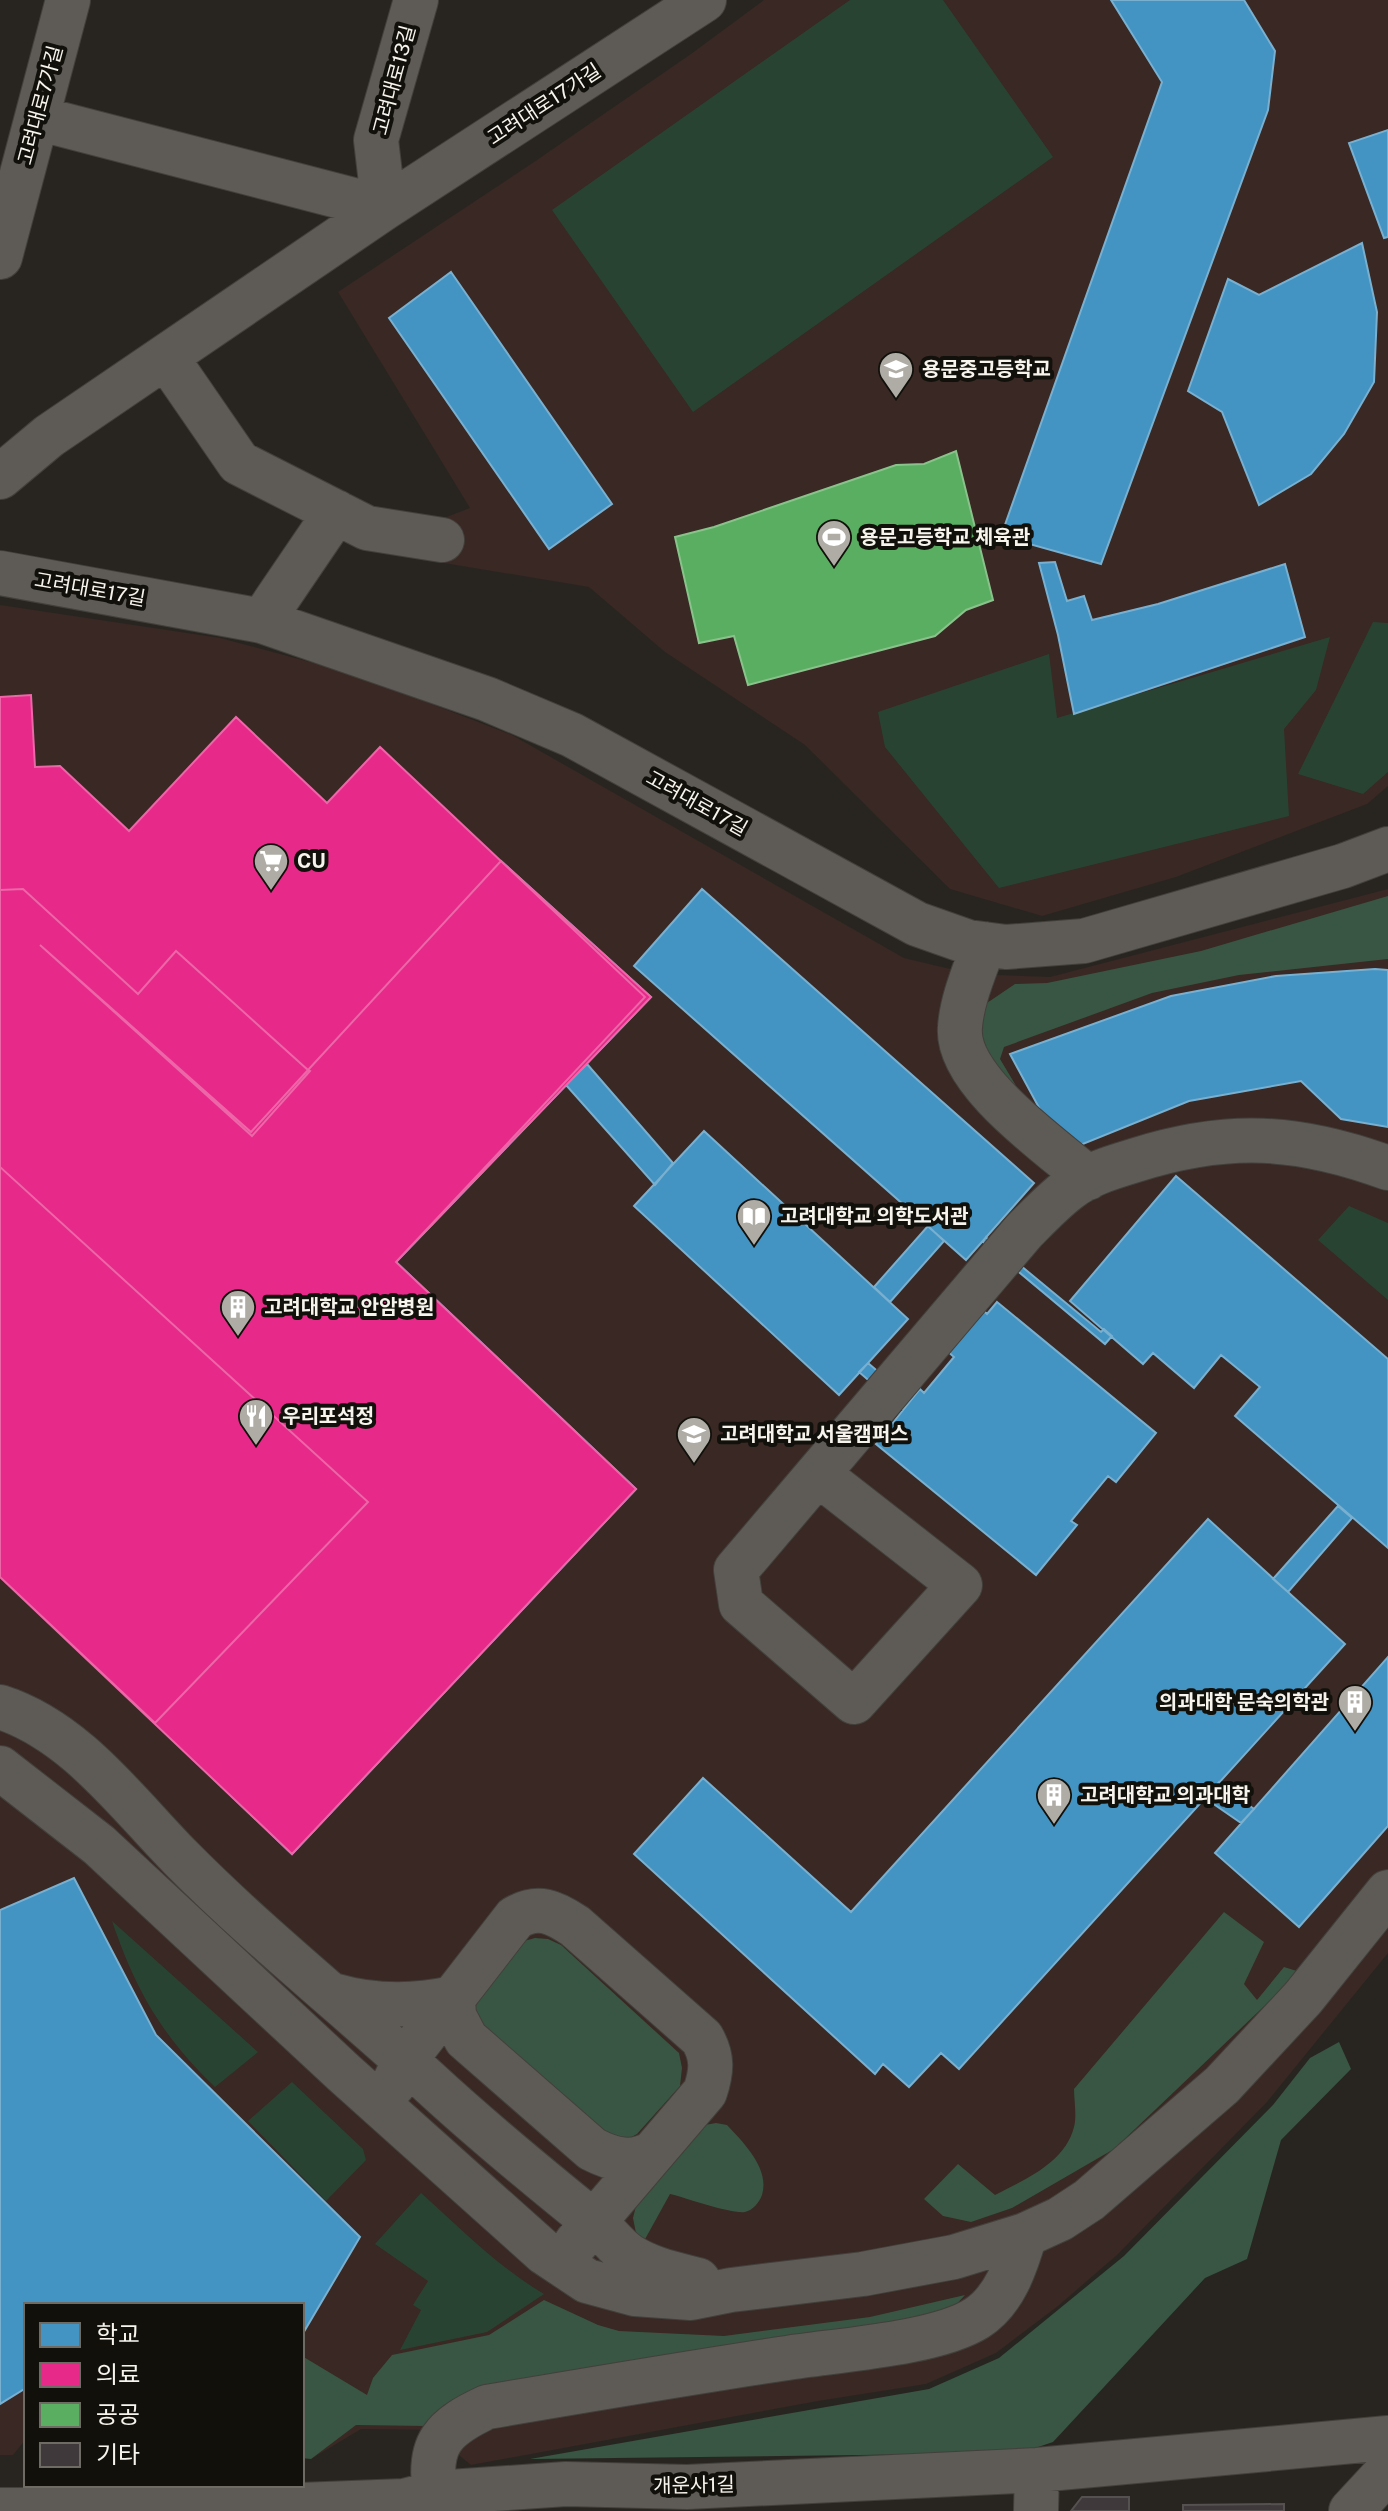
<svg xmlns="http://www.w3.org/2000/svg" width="1388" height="2511" viewBox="0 0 1388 2511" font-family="'Public Sans','Noto Sans KR',sans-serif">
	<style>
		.education { fill: #392823 }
		.green { fill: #294333 }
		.forest { fill: #385643 }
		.schools { fill: #4393c3; stroke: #79b0d0; stroke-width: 2 }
		.health { fill: #e7298a; stroke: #ec66a8; stroke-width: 2 }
		.public { fill: #5aae61; stroke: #89c38b; stroke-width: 2 }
		.building { fill: #40393b; stroke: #555150; stroke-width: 2 }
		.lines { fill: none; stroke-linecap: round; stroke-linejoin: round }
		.minor-casing { stroke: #43403b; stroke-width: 46 }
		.minor { stroke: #5e5b57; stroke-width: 44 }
		.labels { text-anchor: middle; stroke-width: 8; stroke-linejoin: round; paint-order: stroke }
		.street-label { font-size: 20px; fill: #f7f4ed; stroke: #12100b }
		.poi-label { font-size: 20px; font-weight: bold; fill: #f7f4ed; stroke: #12100b; text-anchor: start }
	</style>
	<rect width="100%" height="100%" fill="#282520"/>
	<path class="education" d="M764 0H1388V786L1367 804 1176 877 1042 916 950 889 805 745 665 652 589 587 444 563 436 521 470 508 338 292 534 162 691 54Z
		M0 605 220 638 351 673 512 735 904 958 971 974 1050 977 1388 889V1953L1267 2102 1117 2255 1058 2306 996 2353 926 2384 818 2401 471 2465 428 2430 361 2429 311 2459 302 2458V2305H26V2439L13 2455H0Z"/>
	<path class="green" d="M850 0H943L1053 157 693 412 552 210Z
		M1373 622 1388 623V772L1363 794 1298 774Z
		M1330 637 1316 690 1284 729 1289 816 999 888 885 747 878 712 1049 654 1057 718Z
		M1349 1206 1388 1223V1300L1318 1240Z
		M112 1921 258 2052 215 2087C162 2036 136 1991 112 1921Z
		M292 2082 363 2149 366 2160 326 2201 248 2121Z
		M421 2193C460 2228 498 2267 544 2294L487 2332 400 2350 421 2310 413 2305 428 2281 375 2244Z"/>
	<path class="forest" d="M1388 896V959L1239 975 1152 993 1004 1047 1000 1059 1021 1094 983 1052 981 1007 1015 984 1047 983 1201 951Z
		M1224 1912 1264 1942 1244 1984 1257 2000 1284 1967 1300 1972 1114 2149 1012 2208 971 2222 943 2216 924 2199 958 2164 995 2195C1024 2180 1065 2163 1074 2127 1077 2116 1074 2100 1074 2089Z
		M535 1938 548 1939 561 1945 679 2053 682 2068 680 2086 637 2134 624 2141 610 2142 477 2026 473 2002 524 1941Z
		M1339 2042 1351 2069 1281 2140 1247 2259 1205 2278 1053 2442 1020 2453 530 2459 929 2389 999 2358 1124 2256 1273 2105 1310 2058Z
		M716 2123 727 2125C744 2143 770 2169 762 2195 759 2203 753 2210 745 2212 730 2214 687 2198 670 2194L644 2241 716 2267 697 2269 638 2243 633 2218 636 2206 705 2125Z
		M965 2295 952 2309 936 2316 491 2385C465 2393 440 2401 426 2426L356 2425 311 2459 302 2458V2356L367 2395 373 2378 392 2355 489 2335 544 2300 598 2325 619 2331 724 2336 870 2317Z"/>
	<path class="schools" d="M1111 0H1244L1275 51 1268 110 1101 564 1001 536 1162 82Z
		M1388 130V237L1384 238 1349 143Z
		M1362 243 1377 312 1374 382 1344 434 1311 474 1259 505 1222 412 1188 391 1228 279 1259 295Z
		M451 272 612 504 549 549 389 318Z
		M1055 562 1067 601 1084 596 1092 620 1158 604 1285 564 1305 637 1074 714 1058 635 1039 563Z
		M501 861 651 997 396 1262 558 1415 418 1548 0 1167V989L40 945 251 1132Z
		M702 889 1034 1183 966 1260 634 966Z
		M1375 969 1388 970V1127L1341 1119 1301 1081 1189 1101 1063 1152 1010 1054 1171 996 1276 976Z
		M587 1064 673 1163 655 1185 566 1085Z
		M704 1131 908 1319 839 1395 634 1206Z
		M1176 1176 1388 1359V1548L1235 1416 1260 1387 1221 1355 1194 1388 1153 1353 1143 1364 1070 1301Z
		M928 1226 944 1241 890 1302 874 1287Z
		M986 1237 1101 1332 1104 1329 1112 1336 1105 1344 983 1242Z
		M997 1302 1156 1433 1116 1482 1108 1476 1071 1521 1077 1525 1036 1575 876 1444 920 1389 924 1393 954 1357 946 1350 981 1308 987 1314Z
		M868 1363 911 1400 903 1410 859 1372Z
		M558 1415 636 1489 292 1854 155 1723 368 1502 418 1548Z
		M1338 1506 1352 1518 1288 1592 1273 1579Z
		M1208 1519 1345 1644 959 2069 941 2053 909 2087 883 2064 875 2074 634 1854 703 1778 851 1912Z
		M1388 1657V1826L1299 1927 1215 1853Z
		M1219 1782 1254 1809 1241 1823 1205 1798Z
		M74 1878 156 2035 360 2237 302 2335V2305H26V2388L0 2404V1910Z"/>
	<path class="health" d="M31 695 35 767 60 766 129 831 236 717 327 803 380 747 501 861 308 1070 176 951 138 994 23 889 0 890V697Z
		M31 695 35 767 60 766 129 831 236 717 327 803 380 747 645 997 396 1262 636 1489 292 1854 0 1577V697Z
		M501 861 651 997 396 1262 645 997Z
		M40 945 251 1132 308 1070 310 1071 252 1136Z
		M0 1167 368 1502 155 1723 0 1577Z"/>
	<path class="public" d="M956 451 993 600 966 610 935 636 748 685 734 636 699 643 675 537 714 527 896 465 924 464Z"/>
	<path class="building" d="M1082 2497H1129V2511H1071Z
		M1284 2504V2511H1183V2505Z"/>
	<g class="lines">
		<g class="minor-casing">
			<path id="minor" d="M37 118 384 208 376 140 416 0
				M0 257 68 0
				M166 357 239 463 367 528 442 540
				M0 477 49 436 384 208 704 0
				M0 573 262 621 487 699 572 735 917 924 968 942 1006 947 1084 941 1343 866 1388 849
				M262 621 336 512
				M984 944C975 970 962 999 960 1027 955 1080 1051 1146 1088 1178
				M818 1474 960 1585 854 1702 741 1604 736 1570 1024 1231C1038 1217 1053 1201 1069 1189 1088 1174 1113 1167 1136 1160 1228 1131 1298 1135 1388 1168
				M0 1707C75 1731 127 1803 180 1857 258 1936 346 2006 428 2081 482 2131 538 2177 595 2223 607 2233 617 2248 630 2256 650 2269 675 2274 698 2280
				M0 1768 99 1845 344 2073 545 2253 587 2281 635 2294 691 2298 731 2290 863 2274 954 2257 1025 2235 1060 2219 1089 2200 1222 2085 1303 1998 1388 1892
				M333 1995C374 2007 412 2007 453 1998
				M453 1998 454 2016 466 2039 592 2149C613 2160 633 2165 654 2152
				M393 2085 405 2060 515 1918C538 1904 554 1912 575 1926L702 2038C713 2057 712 2071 705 2092L576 2243
				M435 2493C427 2443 444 2427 487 2407 587 2390 687 2373 787 2358 838 2350 936 2344 977 2318 1005 2300 1016 2265 1025 2235
				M0 2510H173L404 2501 435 2493 566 2484 687 2487 1037 2470 1388 2438
				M1036 2511 1037 2470
				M1351 2511 1388 2471"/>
		</g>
		<use href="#minor" class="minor"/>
	</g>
	<defs>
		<g id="school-pin" transform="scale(1.8)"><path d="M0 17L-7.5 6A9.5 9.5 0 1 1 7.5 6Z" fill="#afaca5" stroke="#12100b"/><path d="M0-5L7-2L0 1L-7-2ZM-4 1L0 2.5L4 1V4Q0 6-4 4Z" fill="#fff"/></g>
		<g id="stadium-pin" transform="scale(1.8)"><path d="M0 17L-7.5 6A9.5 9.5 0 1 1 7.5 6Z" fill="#afaca5" stroke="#12100b"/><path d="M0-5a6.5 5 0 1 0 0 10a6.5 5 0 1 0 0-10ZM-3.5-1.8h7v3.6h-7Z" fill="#fff"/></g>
		<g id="supermarket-pin" transform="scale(1.8)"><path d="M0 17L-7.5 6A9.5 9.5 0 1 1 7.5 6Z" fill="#afaca5" stroke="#12100b"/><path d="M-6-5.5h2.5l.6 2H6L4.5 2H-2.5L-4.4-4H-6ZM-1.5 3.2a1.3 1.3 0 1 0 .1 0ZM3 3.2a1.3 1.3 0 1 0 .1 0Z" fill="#fff"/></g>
		<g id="library-pin" transform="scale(1.8)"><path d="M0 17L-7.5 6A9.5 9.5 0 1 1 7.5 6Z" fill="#afaca5" stroke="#12100b"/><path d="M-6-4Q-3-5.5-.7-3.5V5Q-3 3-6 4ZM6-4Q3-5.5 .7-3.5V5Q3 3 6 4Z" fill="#fff"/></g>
		<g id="building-pin" transform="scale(1.8)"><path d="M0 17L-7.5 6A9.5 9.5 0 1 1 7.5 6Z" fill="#afaca5" stroke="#12100b"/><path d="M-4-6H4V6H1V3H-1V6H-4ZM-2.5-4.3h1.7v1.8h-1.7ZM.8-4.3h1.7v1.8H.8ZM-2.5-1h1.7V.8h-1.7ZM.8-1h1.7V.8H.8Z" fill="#fff"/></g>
		<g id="restaurant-pin" transform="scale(1.8)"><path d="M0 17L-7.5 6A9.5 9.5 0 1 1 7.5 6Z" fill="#afaca5" stroke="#12100b"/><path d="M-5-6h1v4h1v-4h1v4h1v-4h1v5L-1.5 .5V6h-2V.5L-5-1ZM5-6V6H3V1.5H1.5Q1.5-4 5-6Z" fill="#fff"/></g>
		<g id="university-pin" transform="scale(1.8)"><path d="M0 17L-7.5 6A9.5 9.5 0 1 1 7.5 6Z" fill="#afaca5" stroke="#12100b"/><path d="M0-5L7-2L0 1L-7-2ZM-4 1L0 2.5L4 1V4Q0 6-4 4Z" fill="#fff"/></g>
	</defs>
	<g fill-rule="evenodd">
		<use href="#school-pin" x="896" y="369"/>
		<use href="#stadium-pin" x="834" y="537"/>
		<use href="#supermarket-pin" x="271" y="861"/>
		<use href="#library-pin" x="754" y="1216"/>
		<use href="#building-pin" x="238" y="1307"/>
		<use href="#restaurant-pin" x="256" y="1416"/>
		<use href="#university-pin" x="694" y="1434"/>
		<use href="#building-pin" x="1355" y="1702"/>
		<use href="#building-pin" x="1054" y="1795"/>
	</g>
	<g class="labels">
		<g class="street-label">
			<text transform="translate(394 80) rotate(-75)" y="7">고려대로13길</text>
			<text transform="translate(544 104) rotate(-33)" y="7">고려대로17가길</text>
			<text transform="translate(40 105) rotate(-75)" y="7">고려대로7가길</text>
			<text transform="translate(90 589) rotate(10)" y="7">고려대로17길</text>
			<text transform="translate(697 803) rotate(29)" y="7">고려대로17길</text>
			<text transform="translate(694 2485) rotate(-1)" y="7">개운사1길</text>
		</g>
		<g class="poi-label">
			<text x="922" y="376">용문중고등학교</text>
			<text x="860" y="544">용문고등학교 체육관</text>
			<text x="297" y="868">CU</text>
			<text x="780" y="1223">고려대학교 의학도서관</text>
			<text x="264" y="1314">고려대학교 안암병원</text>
			<text x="282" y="1423">우리포석정</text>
			<text x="720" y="1441">고려대학교 서울캠퍼스</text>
			<text x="1329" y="1709" text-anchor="end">의과대학 문숙의학관</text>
			<text x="1080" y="1802">고려대학교 의과대학</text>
		</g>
	</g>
	<rect x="24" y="2303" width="280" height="184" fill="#12100b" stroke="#6e6b65" stroke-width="2"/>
	<rect x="40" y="2323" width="40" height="24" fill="#4393c3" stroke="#6e6b65" stroke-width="2"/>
	<text x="96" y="2343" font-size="24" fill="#f7f4ed">학교</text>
	<rect x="40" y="2363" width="40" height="24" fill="#e7298a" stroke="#6e6b65" stroke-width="2"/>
	<text x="96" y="2383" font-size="24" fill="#f7f4ed">의료</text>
	<rect x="40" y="2403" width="40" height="24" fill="#5aae61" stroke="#6e6b65" stroke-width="2"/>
	<text x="96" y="2423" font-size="24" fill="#f7f4ed">공공</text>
	<rect x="40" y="2443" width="40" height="24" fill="#40393b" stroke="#6e6b65" stroke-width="2"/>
	<text x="96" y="2463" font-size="24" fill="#f7f4ed">기타</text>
</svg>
